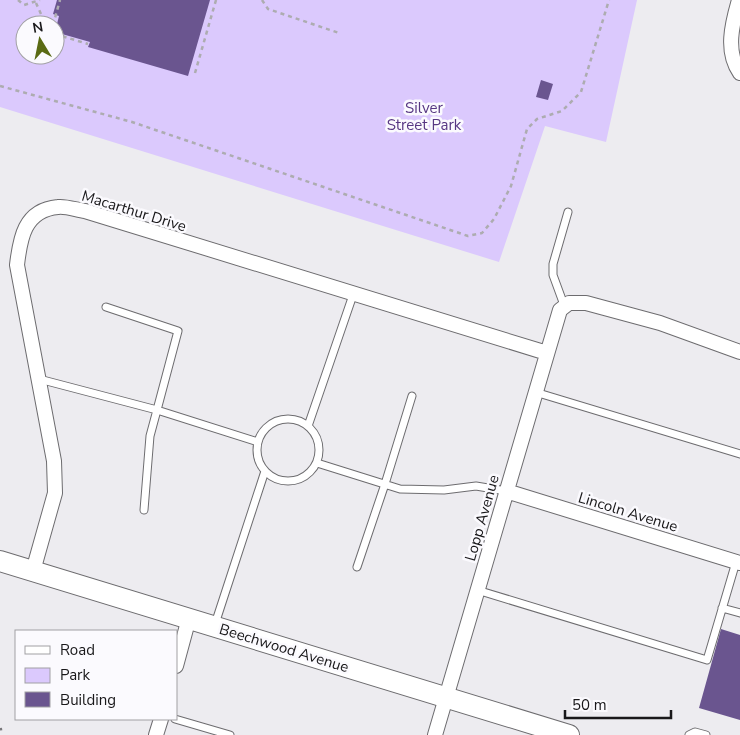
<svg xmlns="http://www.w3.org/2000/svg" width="740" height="735" viewBox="0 0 740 735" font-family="'Nunito Sans',sans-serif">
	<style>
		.green { fill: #dbc9fd; fill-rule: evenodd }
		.building { fill: #6a558f }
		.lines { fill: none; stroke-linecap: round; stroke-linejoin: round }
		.service-casing { stroke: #6d6c6f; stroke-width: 9 }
		.minor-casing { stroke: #6d6c6f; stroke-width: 16 }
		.secondary-casing { stroke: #6d6c6f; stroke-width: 22 }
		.path { stroke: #adacb0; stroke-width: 2.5; stroke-dasharray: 4 4; stroke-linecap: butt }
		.service { stroke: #fff; stroke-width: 7 }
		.minor { stroke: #fff; stroke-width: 14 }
		.secondary { stroke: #fff; stroke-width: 20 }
		.rail { stroke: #79787b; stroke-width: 4; stroke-dasharray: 2.5 5; stroke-linecap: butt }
		.labels { text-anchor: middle; stroke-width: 5; stroke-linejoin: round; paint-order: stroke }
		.park-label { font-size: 15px; fill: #573783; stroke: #fbfafe }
		.street-label { font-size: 15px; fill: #19181a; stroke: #fbfafe }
	</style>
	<rect width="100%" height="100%" fill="#edecf0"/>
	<path class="green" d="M0 0H637L606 142 545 126 499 262 0 107ZM25 25H55V55H25Z"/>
	<path class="building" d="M57 0H210L188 76 88 47 90 42 55 32 59 16 53 14Z
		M541 80 553 84 548 100 536 97Z
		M721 629 740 635V720L699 708Z"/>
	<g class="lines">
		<g class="service-casing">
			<path id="service" d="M564 305 553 275V264L568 212
				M39 379 157 410 178 331 106 307
				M535 392 740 454
				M257 450a31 31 0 1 1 62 0a31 31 0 1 1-62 0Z
				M308 426 353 295
				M317 463 400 489 444 490 476 486 506 491
				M144 510 150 436 157 410 258 442
				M357 567 385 484 412 396
				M477 590 707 660 736 562
				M722 608 740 613
				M215 624 265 471
				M175 719 230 735
				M689 735 695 732 706 735"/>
		</g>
		<g class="minor-casing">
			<path id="minor" d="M739 0C732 24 725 52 740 73
				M506 491 740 563
				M33 571 55 493 54 461 17 265C20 239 24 210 58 207 66 206 77 210 85 211L547 353
				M176 666 189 618
				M156 735 161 719
				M435 735 560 310 569 303H586L660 323 740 352"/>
		</g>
		<g class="secondary-casing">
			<path id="secondary" d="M0 561 569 735"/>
		</g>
		<path class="path" d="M18 0 24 5 40 0
			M262 0 268 9 339 33
			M36 3 46 25
			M53 25 60 0
			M55 34 88 44
			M195 73 216 0
			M0 86 132 122 468 236 482 233 494 219 511 186 527 129 537 119 562 111 581 92 609 0"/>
		<use href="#service" class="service"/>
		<use href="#minor" class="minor"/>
		<use href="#secondary" class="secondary"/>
		<path class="rail" d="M0 728 1 735"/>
	</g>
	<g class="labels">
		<g class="park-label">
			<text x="424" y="113">Silver<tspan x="424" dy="17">Street Park</tspan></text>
		</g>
		<g class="street-label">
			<text transform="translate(134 211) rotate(17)" y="5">Macarthur Drive</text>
			<text transform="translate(628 512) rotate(17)" y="5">Lincoln Avenue</text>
			<text transform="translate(482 518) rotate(-74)" y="5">Lopp Avenue</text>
			<text transform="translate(284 648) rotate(17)" y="5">Beechwood Avenue</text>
		</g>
	</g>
	<rect x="15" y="630" width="162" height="90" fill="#fbfafe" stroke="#a1a0a3"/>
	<rect x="25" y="646" width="25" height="8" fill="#ffffff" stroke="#a1a0a3"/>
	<text x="60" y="655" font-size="15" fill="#19181a">Road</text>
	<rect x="25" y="668" width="25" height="15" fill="#dbc9fd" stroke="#a1a0a3"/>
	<text x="60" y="680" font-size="15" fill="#19181a">Park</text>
	<rect x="25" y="692" width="25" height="15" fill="#6a558f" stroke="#a1a0a3"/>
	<text x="60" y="705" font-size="15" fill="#19181a">Building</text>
	<g transform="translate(40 40) rotate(350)"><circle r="24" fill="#fbfafe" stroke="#a1a0a3"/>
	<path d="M0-4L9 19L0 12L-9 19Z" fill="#5a6a14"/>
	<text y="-8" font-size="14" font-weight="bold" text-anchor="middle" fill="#19181a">N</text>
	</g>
	<path d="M565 710v8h106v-8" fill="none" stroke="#19181a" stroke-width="2.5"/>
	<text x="572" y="710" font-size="15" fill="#19181a" stroke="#fbfafe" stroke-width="4" paint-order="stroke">50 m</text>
</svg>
